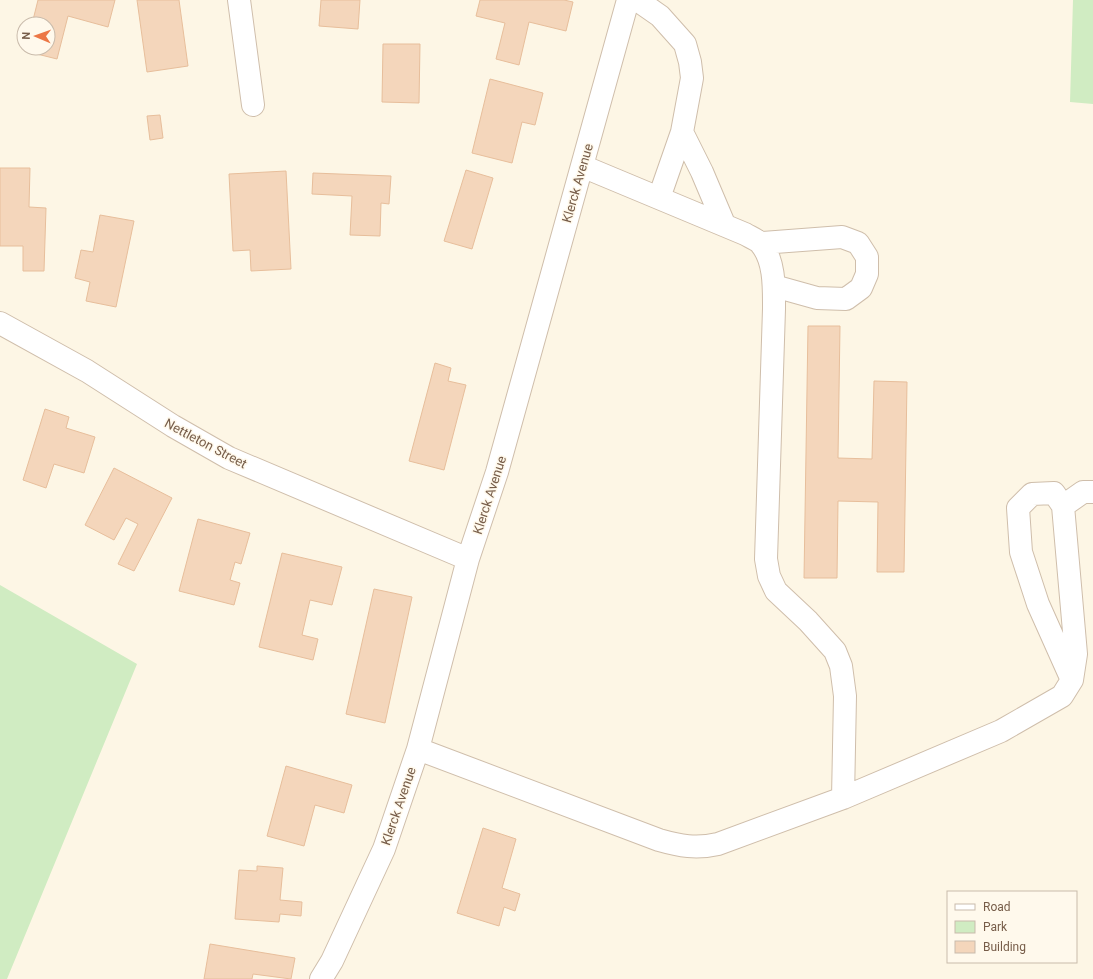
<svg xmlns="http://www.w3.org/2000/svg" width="1093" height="979" viewBox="0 0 1093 979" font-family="Roboto,sans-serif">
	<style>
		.green { fill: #d0ecc2 }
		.building { fill: #f4d6bb; stroke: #e7be9b }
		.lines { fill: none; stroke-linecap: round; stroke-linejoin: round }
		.minor-casing { stroke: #cfbeab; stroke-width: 24 }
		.minor { stroke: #fff; stroke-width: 22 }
		.labels { text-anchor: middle; stroke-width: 3; stroke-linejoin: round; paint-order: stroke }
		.street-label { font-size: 13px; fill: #775d49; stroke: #fff9ec }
	</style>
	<rect width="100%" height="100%" fill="#fdf6e5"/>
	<path class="green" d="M1073 0H1093V104L1070 102Z
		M0 585 137 664 7 979H0Z"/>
	<path class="building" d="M38 0H115L108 27 68 16 57 59 25 51V48H48V24H32Z
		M137 0H179L188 66 147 72Z
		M321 0H360L358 29 319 26Z
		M480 0H564L573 2 566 31 529 22 519 65 496 59 505 23 476 16Z
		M383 44H420L419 103 382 102Z
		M490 79 543 93 535 125 522 122 512 163 472 153Z
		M160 115 163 138 150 140 147 116Z
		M0 168H30L29 207 46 208 44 271H23V246H0Z
		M466 170 493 178 472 249 444 241Z
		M286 171 291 269 251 271 250 250 233 251 229 174Z
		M313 173 391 176 389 204 381 203 380 236 350 235 352 196 312 194Z
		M100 215 134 221 116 307 86 301 90 282 75 278 81 250 93 252Z
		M808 326H840L838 458 872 459 874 381 907 382 904 572H877L878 502 838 501 837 578H804Z
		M435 363 451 368 448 381 466 385 444 470 409 461Z
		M45 409 69 417 66 428 95 437 84 473 54 464 46 488 23 480Z
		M114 468 172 498 134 571 118 564 138 524 126 518 114 540 85 525Z
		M198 519 250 533 241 564 235 562 230 580 240 583 234 605 179 591Z
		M282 553 342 567 332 605 310 600 302 635 318 639 313 660 259 647Z
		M374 589 412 597 385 723 346 714Z
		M286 766 352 785 344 813 315 805 304 846 267 836Z
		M483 828 516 839 502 888 520 894 515 911 504 907 499 926 457 913Z
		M257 866 283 868 280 900 302 902 301 916 280 914 279 922 235 919 239 870 257 871Z
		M210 944 295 958 291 979 253 974 252 979H204Z"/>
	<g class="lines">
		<g class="minor-casing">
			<path id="minor" d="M239 0 253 105
				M637 0 660 16 685 44 690 62 692 78 682 132 702 172 724 224
				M582 166 745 234C750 237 758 240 761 244 775 261 774 288 774 309L766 559 769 576 776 591 808 621 835 651 841 666 845 696 843 798
				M659 198 682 132
				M761 243 842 237 858 243 867 257V274L861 288 846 299 817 298 774 286
				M0 323 87 371 173 426 229 458 468 559
				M1063 506 1083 492H1093
				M418 749 659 840C680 846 696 849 718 844L843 798 1001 731 1062 696 1072 680 1076 654 1063 506 1054 493 1032 494 1018 508 1021 552 1038 604 1072 680
				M321 979 332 961 384 849 418 749 468 559 497 472 628 0"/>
		</g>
		<use href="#minor" class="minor"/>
	</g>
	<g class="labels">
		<g class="street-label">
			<text transform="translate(577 183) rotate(-74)" y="5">Klerck Avenue</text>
			<text transform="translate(206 443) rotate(28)" y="5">Nettleton Street</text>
			<text transform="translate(489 495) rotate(-72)" y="5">Klerck Avenue</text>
			<text transform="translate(398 806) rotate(-71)" y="5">Klerck Avenue</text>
		</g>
	</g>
	<rect x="947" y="891" width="130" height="72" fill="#fff9ec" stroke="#c9bbab"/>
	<rect x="955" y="904" width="20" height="6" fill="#ffffff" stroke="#c9bbab"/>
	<text x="983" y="911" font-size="12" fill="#775d49">Road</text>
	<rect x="955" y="921" width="20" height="12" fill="#d0ecc2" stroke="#c9bbab"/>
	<text x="983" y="931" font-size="12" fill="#775d49">Park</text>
	<rect x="955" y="941" width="20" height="12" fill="#f4d6bb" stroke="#c9bbab"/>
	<text x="983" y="951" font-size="12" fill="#775d49">Building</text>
	<g transform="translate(36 36) rotate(272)"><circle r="19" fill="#fff9ec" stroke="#c9bbab"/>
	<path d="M0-3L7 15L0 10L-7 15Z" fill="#ec7745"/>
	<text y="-6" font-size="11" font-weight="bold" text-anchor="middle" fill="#775d49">N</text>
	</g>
</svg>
